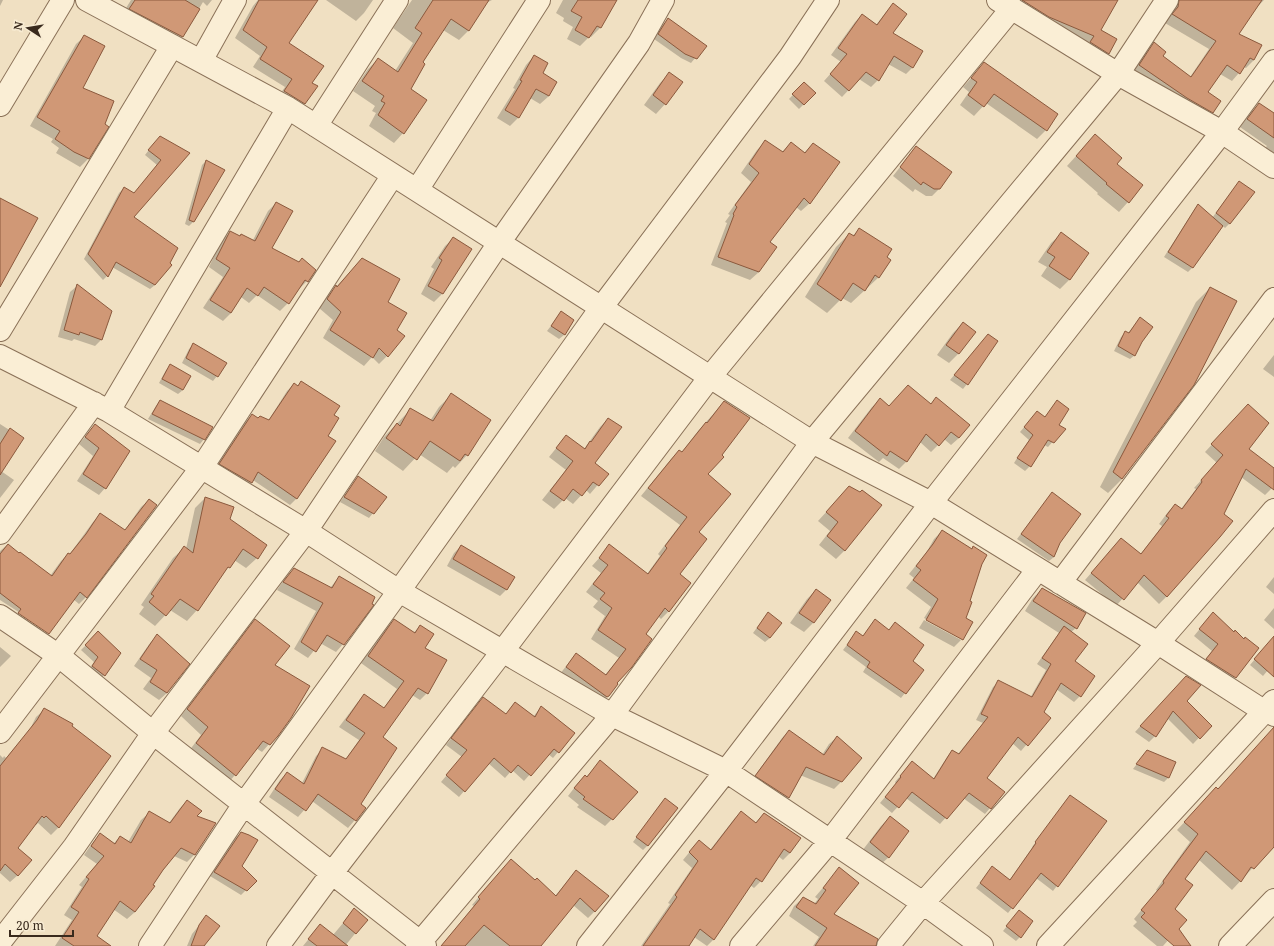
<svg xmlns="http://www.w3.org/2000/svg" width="1274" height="946" viewBox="0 0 1274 946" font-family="'Noto Serif',serif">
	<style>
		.shadow { fill: #0003 }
		.building { fill: #d09876; stroke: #8b593d }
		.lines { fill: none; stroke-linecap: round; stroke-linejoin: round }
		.minor-casing { stroke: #8a7158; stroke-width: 24 }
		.minor { stroke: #faeed5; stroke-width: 22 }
	</style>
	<rect width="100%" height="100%" fill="#f0e0c2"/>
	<path class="shadow" d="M0 0H3L0 6Z
		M131 0H212L207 6 203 2 182 37 169 49 118 21Z
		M258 0H317L288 43 311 83 305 104 296 112 276 100 285 87 253 67 260 56 235 38 253 6Z
		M326 0H373L364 13 356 21Z
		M412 0H492L486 3 469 30 459 40 443 30 422 63 409 89 403 133 394 143 369 126 376 113 372 111 375 106 353 91 368 69 378 59 395 71 413 43 393 28Z
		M563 0H616L600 28 591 37 590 36 580 46 567 39 573 27 563 21 564 18 556 13Z
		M1020 0H1117L1099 30 1108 53 1100 61 1015 8Z
		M1179 0H1264L1259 5 1258 4 1238 35 1254 60 1246 68 1244 67 1232 81 1220 74 1207 92 1212 112 1204 120 1132 73 1146 52 1154 44 1162 56 1190 77 1209 49 1165 23Z
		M893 5 892 33 913 67 906 74 888 64 878 80 871 87 859 79 842 97 824 81 841 62 831 55 855 22 862 15 876 25 886 12Z
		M668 20 705 46 691 63 681 58 654 39 663 24Z
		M85 36 81 88 104 124 107 127 88 159 80 167 56 153 59 148 51 142 53 139 30 126 76 44Z
		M534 56 549 96 540 104 530 98 518 118 510 126 497 118 515 89 513 88 526 65Z
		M984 64 1046 130 1037 139 986 103 974 116 960 105 969 92 963 87Z
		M669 74 665 104 656 114 644 105 660 83Z
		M804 83 815 93 799 109 789 99Z
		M1259 104 1274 115V164L1261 152 1267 146 1240 127 1252 111Z
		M155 142 188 153 132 217 155 285 150 289 112 267 107 276 103 280 84 259 119 193 124 188 134 194 157 165 145 155Z
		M765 142 782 152 791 143 804 153 813 144 810 203 801 211 796 207 769 243 759 272 750 280 711 265 727 223 725 222 730 215 728 214 751 182 741 173 757 150Z
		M1086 145 1115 164 1128 202 1119 212 1097 194 1098 193 1067 166Z
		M916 147 939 189 932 196H926L915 189 913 192 893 176Z
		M206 161 194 221 189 226 185 224 202 165Z
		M1239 182 1230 223 1225 228 1223 226 1192 268 1188 272 1164 257 1194 210 1198 205 1212 218Z
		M276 203 271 248 307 281 299 289 298 288 288 303 280 311 257 295 249 303 241 297 231 313 223 321 203 308 223 277 209 267 222 240 230 232 239 237 253 240 268 211Z
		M859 230 879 277 851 303 842 298 827 313 805 297 836 247 849 234 852 236Z
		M1061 234 1088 253 1069 280 1060 289 1041 276 1047 267 1038 262 1051 243Z
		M454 238 470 249 442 294 434 302 421 294 434 269 431 267 445 246Z
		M362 259 386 302 396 330 387 356 379 364 372 357 364 366 323 338 333 320 319 308 328 295 336 287Z
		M77 286 102 339 95 346 74 339 72 341 58 337 70 292Z
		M1210 288 1122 479 1108 493 1100 487 1196 302Z
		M561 313 573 321 564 335 559 339 547 331Z
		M1140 318 1141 342 1135 355 1130 359 1114 351 1121 337 1126 332 1128 333Z
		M963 323 975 332 958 354 949 363 937 355 953 333Z
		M984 340 967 384 963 389 950 380Z
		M193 345 217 376 213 381 182 363 189 349Z
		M1274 355V377L1263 369Z
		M171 365 183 390 178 394 159 383 166 370Z
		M301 382 333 415 327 436 297 498 290 505 253 480 244 490 213 471 245 422 252 415 258 419 268 421 287 391 294 384 297 386Z
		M451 395 467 455 455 468 453 466 447 473 419 454 403 471 375 451 384 437 410 410 430 421 439 407Z
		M936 399 959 438 951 445 944 439 931 452 920 442 907 461 899 469 883 458 879 462 848 438 872 407 880 400 889 407 930 405Z
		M160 401 204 439 200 444 148 419 156 406Z
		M1057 401V425L1064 429 1048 447 1044 445 1030 466 1025 471 1014 463 1029 440 1020 432 1037 412 1044 418Z
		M724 402 706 474 698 533 678 574 669 611 661 619 658 616 645 634 608 696 600 704 559 675 576 654 605 675 619 658 591 639 605 616 593 607 598 601 586 592 601 573 592 566 610 546 647 574 660 556 658 554 680 525 641 496 671 459 679 451 681 453 698 431Z
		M1241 413 1248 450 1274 469V486L1265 495 1241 477 1222 514 1231 521 1166 597 1159 604 1137 582 1116 606 1085 580 1121 539 1140 555 1162 526 1159 524 1168 512 1175 505 1181 509 1196 489 1194 488 1217 463 1205 452Z
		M608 419 593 463 607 474 590 494 586 490 573 504 565 498 554 509 542 500 566 470 549 457 566 436 584 449 600 427Z
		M0 424 22 438 1 471 14 480 0 498Z
		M95 425 128 451 105 488 99 495 77 481 93 456 79 444Z
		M358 477 386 497 369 518 340 502Z
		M849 487 845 550 836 559 819 545 830 531 818 521Z
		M205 498 228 519 257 558 246 568 234 560 219 578 197 610 187 621 170 610 155 626 139 614 144 607 141 605 173 558 184 548 186 549 195 508Z
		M1048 498 1059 543 1054 557 1049 561 1017 539Z
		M149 500 86 597 79 604 73 599 48 631 0 600V551L7 545 50 576 61 561 68 554 69 555 93 522 100 515 124 531 141 507Z
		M942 531 981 563 965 619 971 622 962 639 954 647 919 628 924 620 961 640V638L924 618 931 607 906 588 914 578 909 574 926 553 934 539Z
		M461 546 507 589 500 596 447 566 454 553Z
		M294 569 330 588 339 577 343 644 336 652 320 643 308 658 294 649 316 611 277 590 286 577Z
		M1274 577V594L1266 587Z
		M1042 589 1076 628 1071 632 1074 661 1080 696 1074 702 1056 689 1042 712 1049 718 1021 751 1012 743 986 778 990 808 985 814 963 798 940 824 906 798 892 813 880 803 896 784 895 782 912 762 933 779 947 757 952 751 958 754 983 723 976 720 993 687 999 682 1030 698 1046 670 1037 664 1059 633 1025 611 1033 598Z
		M816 590 830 600 813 623 804 632 790 623 807 599Z
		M1274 608V629L1264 620Z
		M764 618 770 638 765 642 753 633Z
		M255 620 273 665 277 735 262 752 256 748 235 775 228 783 189 751 201 735 181 716 248 628Z
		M394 620 413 633 421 626 424 648 427 693 420 700 412 695 382 737 359 804 365 808 348 828 312 801 298 817 269 797 280 780 287 773 302 783 316 756 323 749 345 760 359 740 339 727 357 703 364 695 383 709 397 689 361 663 387 627Z
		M1207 620 1258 648 1229 684 1200 666 1212 651 1194 636Z
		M875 621 911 661 923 670 901 698 863 672 866 667 843 650 856 633 862 637Z
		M98 633 104 675 100 680 88 671 94 662 81 650Z
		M157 636 188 664 167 693 159 700 143 689 151 678 134 666 150 643Z
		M0 647 11 656 0 667Z
		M1260 653 1274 657V663L1263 676 1250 665Z
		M1180 683 1185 701 1210 726 1193 744 1167 718 1155 736 1149 742 1135 732Z
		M483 698 505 715 515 704 533 717 541 707 558 752 553 758 548 754 524 781 512 770 505 778 488 763 459 797 441 782 462 757 446 745Z
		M44 710 59 827 51 835 38 823 36 825 35 824 16 848 18 875 10 882 0 873V755L3 758 4 756 6 758 30 729 36 717Z
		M1274 729V845L1232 890 1198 859 1184 879 1174 909 1186 920 1163 946H1157L1133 926 1137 922 1134 919 1157 891 1156 890 1190 842 1177 830 1208 797 1218 790Z
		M789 731 822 755 829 744 837 737 842 781 834 789 800 775 788 797 780 805 749 784 782 738Z
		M1143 756 1169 777 1164 782 1133 769Z
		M600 762 612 819 605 826 577 807 579 805 568 796 578 783 585 776 586 777Z
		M1070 796 1105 822 1053 891 1036 878 1008 913 976 888 992 868 1009 881 1032 848V847Z
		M187 801 195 816V854L187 862 174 856 162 869 135 912 127 919 113 909 95 936 105 946H55L72 920 64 915 82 887 79 885 97 864 84 855 93 842 100 835 113 844 120 837 128 842 141 820 149 813 169 823 180 808Z
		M661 804 648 845 643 850 633 842Z
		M741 812 755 823 764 814 790 853 783 860 778 856 761 881 754 888 750 885 714 939 707 946 694 937 688 946H641L670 904 668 903 692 868 683 860 692 849 710 850 734 819Z
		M890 817 889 857 880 865 862 851 881 826Z
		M241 833V866L255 881 241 895 210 876 236 837Z
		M504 867 555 896 576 871 595 911 588 918 573 905 540 946H441L474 906 472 905Z
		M839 869 833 915 864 946H813L819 937 789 916 794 906 803 898 814 904 818 899 815 897Z
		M354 910 366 920 345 946H303L320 925 333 935Z
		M1019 911 1020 937 1016 941 1003 931Z
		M206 917 204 945 206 946H187L192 934Z"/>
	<path class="building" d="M135 0H185L200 9 183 37 129 9Z
		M259 0H318L289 43 324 66 312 83 318 86 305 104 284 91 292 79 260 59 267 47 243 30Z
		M433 0H489L469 31 451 19 423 62 425 64 411 89 427 100 404 134 378 115 385 103 381 101 384 96 362 81 378 58 398 72 422 33 415 28Z
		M578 0H617L601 28 597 26 589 38 575 30 582 17 571 11Z
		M1022 0H1118L1101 30 1117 39 1109 54 1090 42 1094 36 1049 17Z
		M1179 0H1262L1239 34 1262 45 1254 60 1250 58 1240 74 1227 65 1208 92 1221 101 1213 113 1187 98 1139 65 1154 42 1166 52 1163 56 1191 77 1216 41 1172 14 1178 7Z
		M893 3 907 14 893 33 923 51 913 68 894 56 879 81 866 72 849 91 830 74 847 54 838 48 862 14 877 25Z
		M668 18 707 46 697 59 685 54 658 34Z
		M84 35 105 46 83 88 114 101 105 124 109 127 89 159 74 152 55 139 60 131 37 117Z
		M534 55 548 63 543 73 557 82 549 96 536 89 519 118 505 110 522 81 520 80Z
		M984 62 1058 114 1047 131 994 94 984 107 968 95 977 82 971 78Z
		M669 72 683 82 666 105 653 95Z
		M804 82 816 93 804 105 792 94Z
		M1259 103 1274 113V138L1247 119Z
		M1095 134 1122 158 1117 164 1143 185 1129 203 1106 184 1107 183 1076 156Z
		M160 136 190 153 134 217 178 248 170 263 172 265 155 285 116 262 108 277 88 254 124 187 134 193 161 160 148 150Z
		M765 140 783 152 791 142 805 153 813 143 840 162 810 204 804 198 770 242 777 247 759 272 718 257 734 215 733 214 737 207 735 205 759 173 749 164Z
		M916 146 952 172 940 189H934L923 182 921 185 900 167Z
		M206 160 225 170 194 222 189 220Z
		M1239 181 1255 192 1230 224 1216 213Z
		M0 198 38 218 0 287Z
		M276 202 293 211 272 248 299 262 302 258 316 270 308 282 305 280 289 304 264 287 258 296 247 288 231 313 210 300 230 268 216 259 230 231 240 236 241 234 255 241Z
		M1198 204 1223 226 1193 268 1168 252Z
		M859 228 892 249 887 257 891 260 879 278 875 275 865 291 853 283 841 301 817 284 849 233 854 236Z
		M1061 232 1089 253 1070 280 1049 266 1055 257 1047 252Z
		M453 237 472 249 443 294 428 286 442 260 439 258Z
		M362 258 400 279 388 302 407 313 397 330 405 336 388 357 379 348 373 358 330 330 341 312 327 299 336 285 337 287Z
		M77 284 112 311 102 340 80 332 79 335 64 330Z
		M1210 287 1237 301 1194 385 1122 479 1113 472Z
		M561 311 574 320 565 335 551 326Z
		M1140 317 1153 327 1142 342 1135 356 1118 346 1125 331 1129 333Z
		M963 322 976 332 959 354 946 345Z
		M988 334 998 341 968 385 954 375Z
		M193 343 227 363 218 377 186 358Z
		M170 364 191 376 183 390 162 379Z
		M301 381 340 406 334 415 339 418 328 436 336 441 297 499 258 472 252 483 219 464 252 414 258 418 260 416 269 420 294 383 298 386Z
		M908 385 931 404 936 397 970 425 959 438 951 432 939 446 926 434 907 462 890 451 887 456 855 431 880 398 889 406Z
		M451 393 491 420 468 456 465 454 460 461 430 441 417 460 386 438 397 423 400 426 410 408 433 421Z
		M160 400 213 427 205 440 152 414Z
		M1057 400 1069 409 1059 425 1066 429 1054 443 1048 440 1031 467 1017 458 1033 435 1024 427 1037 411 1045 417Z
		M724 401 750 418 722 455 724 457 708 474 731 494 699 532 707 539 680 574 691 583 669 612 665 608 646 634 652 639 632 667 617 683 618 684 609 696 607 697 566 667 576 653 606 675 626 649 598 630 612 608 600 599 605 593 593 584 608 565 599 558 609 544 648 574 667 548 665 546 687 517 648 488 679 450 682 452 706 422 707 423Z
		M1248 404 1269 423 1249 449 1274 468V490L1246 469 1224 514 1233 521 1220 537 1167 597 1144 575 1124 600 1091 573 1121 538 1141 554 1169 518 1166 516 1175 504 1182 509 1202 482 1201 480 1223 455 1211 444Z
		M608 418 622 427 595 463 609 474 599 486 593 482 582 496 573 489 564 501 550 491 573 461 556 448 566 435 585 449 590 441 591 442Z
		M95 424 130 451 106 489 83 474 99 448 85 437Z
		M10 428 24 438 0 475V444Z
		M358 476 387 497 374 514 344 497Z
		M849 486 860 492 862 490 882 505 845 551 827 536 838 522 826 512Z
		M1052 492 1081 514 1060 543 1054 557 1021 534Z
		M205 497 234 507 230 519 267 545 258 559 243 549 230 568 228 567 198 611 180 599 166 616 149 602 154 596 151 594 184 546 193 553Z
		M149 499 157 505 87 598 80 592 49 634 18 613 21 609 0 593V554L8 544 19 553 20 552 52 576 68 553 70 554 86 534 100 513 125 530Z
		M942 530 972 549 973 546 987 555 982 564 970 601 972 602 966 618 973 622 963 640 926 620 938 599 913 580 921 570 916 566 933 544Z
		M461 545 515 577 507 590 453 559Z
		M294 568 332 588 339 576 375 597 372 604 374 605 344 645 327 635 316 652 301 642 323 603 283 582Z
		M1042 588 1086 613 1077 629 1033 601Z
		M816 589 831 600 814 623 799 613Z
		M768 612 782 623 770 638 757 628Z
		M1213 612 1234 632 1235 630 1244 639 1245 637 1259 648 1236 678 1206 659 1218 644 1199 629Z
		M255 619 290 646 275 665 310 686 291 718 278 736 270 745 263 741 236 776 196 743 208 727 187 709Z
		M394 619 415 633 420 625 434 634 425 648 447 660 428 694 418 688 383 737 397 748 361 804 366 808 356 821 318 794 306 811 275 789 287 772 304 784 322 747 346 759 365 733 346 720 364 694 384 708 404 681 368 656Z
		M875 619 889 630 895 622 924 645 913 661 924 670 906 694 867 667 870 662 847 645 856 631 863 636Z
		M1064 626 1088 644 1075 661 1095 676 1081 697 1061 683 1044 712 1051 718 1028 746 1018 737 987 778 1005 792 991 809 969 793 947 819 912 792 899 808 885 797 901 777 900 776 912 761 934 779 952 750 959 754 988 717 981 714 998 680 1032 697 1051 664 1042 658Z
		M98 631 121 653 105 676 92 666 98 657 85 645Z
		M157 634 190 664 167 693 150 682 157 670 140 659Z
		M1274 636V677L1254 659Z
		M1186 676 1201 685 1187 701 1212 726 1200 739 1173 711 1156 737 1140 726Z
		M483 697 506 714 515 702 535 717 541 706 575 733 559 753 554 749 531 776 518 765 511 773 494 758 465 792 446 775 467 750 451 738Z
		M44 708 73 724 72 726 111 756 59 828 46 816 44 818 42 816 18 848 32 860 18 876 5 864 0 871V766L37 720Z
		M1274 727V847L1254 869 1251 867 1241 882 1206 851 1185 879 1193 885 1175 909 1187 920 1179 929 1191 946H1174L1141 917 1145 913 1141 910 1164 883 1163 881 1198 834 1184 822 1216 787 1218 789Z
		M789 730 824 755 837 736 862 758 842 782 806 767 789 798 755 776Z
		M1147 750 1176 762 1169 778 1136 764Z
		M600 760 638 792 613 820 583 799 585 797 574 788 585 775 587 777Z
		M1070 795 1107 821 1058 887 1041 873 1013 909 980 883 992 866 1010 880 1036 843 1035 842Z
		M665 798 678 808 648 846 636 837Z
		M187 800 202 811 197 816 216 823 195 855 181 848 163 870 153 885 155 886 135 912 120 901 97 936 111 946H74L62 938 79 912 71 907 89 879 86 877 104 856 91 846 100 833 115 844 120 836 131 843 149 811 170 823Z
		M741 811 756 823 764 813 801 838 790 853 784 849 762 882 756 878 714 940 700 929 689 946H643L677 897 675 895 698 861 689 852 699 840 711 850Z
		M890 816 909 831 889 858 870 842Z
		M241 832 249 835 258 840 242 866 257 881 247 891 214 872Z
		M511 859 535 880 537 878 556 896 576 870 609 896 595 912 580 898 541 946H510L484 925 465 946H441L480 899 478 897Z
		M839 867 859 883 834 914 878 939 876 946H815L827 928 796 907 803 897 816 904 826 890 823 888Z
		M354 908 368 920 356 934 343 923Z
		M1019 910 1033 921 1021 938 1006 926Z
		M206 915 220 926 204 946H191L199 925Z
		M320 924 348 946H317L308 939Z"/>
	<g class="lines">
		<g class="minor-casing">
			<path id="minor" d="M87 0 288 108 812 442 1118 74 1167 0
				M998 0 1118 74 1222 132 1274 167
				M201 61 235 0
				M0 105 63 0
				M316 126 397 0
				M417 190 539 0
				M0 330 172 46
				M0 356 109 411 306 531 399 591 612 715 726 771 923 903 982 946
				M109 411 288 108
				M0 533 94 403
				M1060 583 1274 299
				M0 616 59 656 153 733 425 946
				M0 732 202 467 393 175
				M0 942 74 847 153 733 306 531 499 243 639 43 663 0
				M150 946 244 804 399 591 601 308 790 57 828 0
				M278 946 332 873 502 652 710 377 1012 8
				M417 946 612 715 812 442 931 503 1158 643 1259 708 1267 709 1274 715
				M588 946 726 771 931 503 1222 132 1274 61
				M741 946 830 841 1038 569
				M888 946 923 903 1158 643 1274 510
				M1048 946 1274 701
				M1230 946 1274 900"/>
		</g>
		<use href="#minor" class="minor"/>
	</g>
	<g transform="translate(28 28) rotate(282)" stroke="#f7ebd2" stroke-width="3" paint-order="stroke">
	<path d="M0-3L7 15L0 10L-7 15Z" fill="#392a1d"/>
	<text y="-6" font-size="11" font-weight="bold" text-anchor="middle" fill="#392a1d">N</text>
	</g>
	<path d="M10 930v6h63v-6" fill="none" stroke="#392a1d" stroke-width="2"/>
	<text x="16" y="930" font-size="12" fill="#392a1d" stroke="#f7ebd2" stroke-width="3" paint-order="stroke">20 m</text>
</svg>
